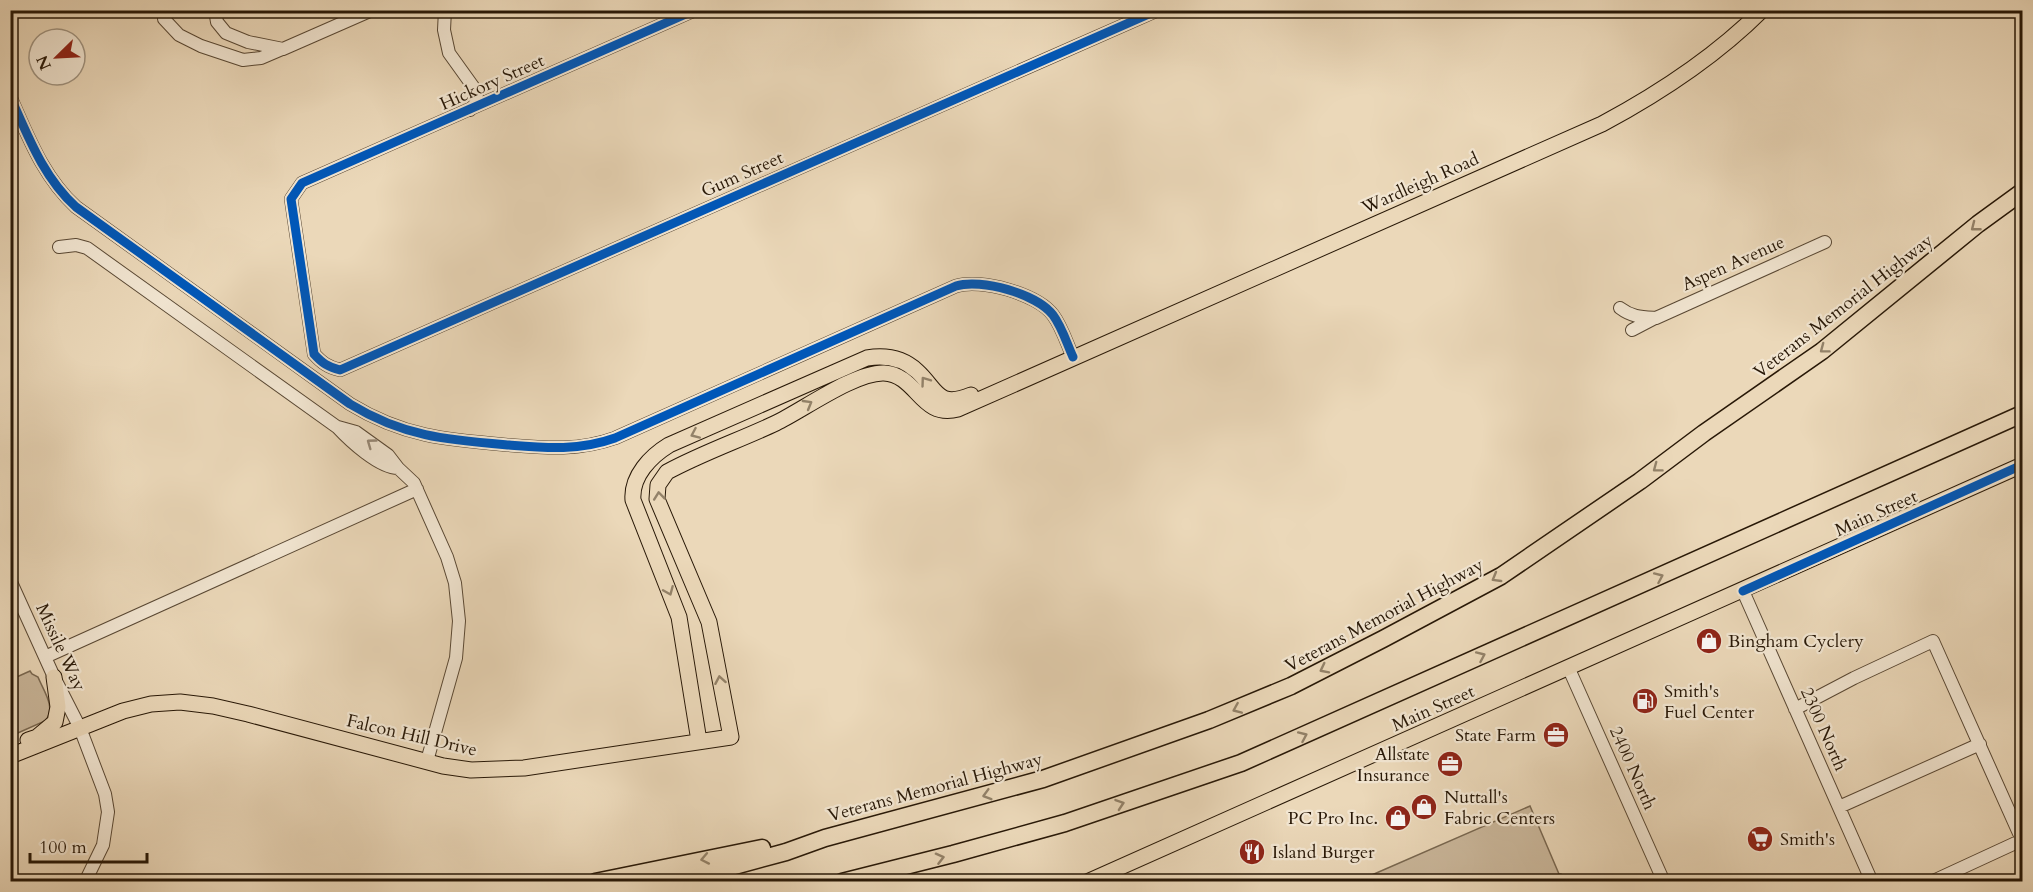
<svg xmlns="http://www.w3.org/2000/svg" width="2033" height="892" viewBox="0 0 2033 892" font-family="Cardo,serif">
	<style>
		.green { fill: #cab79b; stroke: #796851; stroke-width: 1.5 }
		.lines { fill: none; stroke-linecap: round; stroke-linejoin: round }
		.minor-casing { stroke: #594834; stroke-width: 14 }
		.major-casing { stroke: #281807; stroke-width: 17 }
		.highway-casing { stroke: #281807; stroke-width: 19 }
		.minor { stroke: #f2e6d2; stroke-width: 12 }
		.major { stroke: #ebd8b9; stroke-width: 15 }
		.highway { stroke: #ebd8b9; stroke-width: 16 }
		.cycleway-casing { stroke: #f2e6d2; stroke-width: 13 }
		.cycleway { stroke: #0057b8; stroke-width: 9 }
		.oneway { stroke: #938269 }
		.oneway2 { stroke: #978977 }
		.labels { text-anchor: middle; stroke-width: 4.5; stroke-linejoin: round; paint-order: stroke }
		.street-label { font-size: 18px; fill: #281807; stroke: #f2e6d2 }
		.poi-label { font-size: 18px; fill: #281807; stroke: #f2e6d2; text-anchor: start }
	</style>
	<rect width="100%" height="100%" fill="#ebd8b9"/>
	<filter id="stains"><feTurbulence type="fractalNoise" baseFrequency=".00333" numOctaves="4"/><feColorMatrix values="0 0 0 0 .2 0 0 0 0 .09 0 0 0 0 .02 0 0 0 .5 -.17"/></filter>
	<radialGradient id="worn" r=".72"><stop offset=".6" stop-color="#630" stop-opacity="0"/><stop offset="1" stop-color="#630" stop-opacity=".3"/></radialGradient>
	<path class="green" d="M30 671 32 674 38 677C43 690 57 708 45 721L11 736 10 680Z
		M1530 806 1559 874H1561L1564 881H1358Z"/>
	<g class="lines">
		<g class="minor-casing">
			<path id="minor" d="M215 10 217 22 226 33 248 42 283 49 372 10
				M445 10 444 30 449 53 477 92 476 103 470 110
				M695 10 302 183 291 199 314 354C322 363 328 367 340 370L1158 10
				M164 19 179 35 201 46 243 60 261 58 282 49
				M10 96C28 136 43 177 76 207L350 404C404 437 448 440 509 445 546 448 579 451 615 438L956 286C981 278 1037 294 1053 315 1062 327 1067 344 1073 357
				M59 247 76 245 87 248 337 427C350 441 379 468 398 468
				M1620 308C1632 317 1641 317 1656 318L1825 242
				M1632 330 1655 318
				M338 427 356 432 388 455 398 468 414 483 447 557 455 583 459 621 456 658 427 761
				M10 580 54 677 80 728 105 794 108 812 103 845 85 882
				M1743 591 1872 882
				M45 657 417 489
				M1569 669 1664 882
				M1795 709 1854 678 1933 641 2022 840 1931 882
				M1839 807 1980 744"/>
		</g>
		<g class="major-casing">
			<path id="major" d="M28 740 37 737 55 722 58 707 54 677
				M699 741 679 617 633 500C631 476 651 456 669 445L867 358C885 355 903 358 917 371 937 389 937 409 971 395
				M10 756 123 711 151 704 180 702 213 706 248 714 443 766 471 770 524 768 731 737 709 622 657 499 658 485 667 472C702 453 740 440 776 423 803 410 855 372 884 373 918 375 920 419 958 409L1602 124C1660 93 1715 57 1762 10
				M1087 882 2022 465"/>
		</g>
		<g class="highway-casing">
			<path id="highway" d="M595 882 762 848
				M667 882 716 871 786 852 825 838 1043 779 1209 720 1291 686 1383 639 1501 576 1640 481 1704 433 1822 351 1978 224 2022 192
				M842 882 953 854 1065 823 1241 763 2022 414"/>
		</g>
		<use href="#minor" class="minor"/>
		<use href="#major" class="major"/>
		<use href="#highway" class="highway"/>
		<g class="cycleway-casing">
			<path id="cycleway" d="M695 10 302 183 291 199 314 354C322 363 328 367 340 370L1158 10
				M10 96C28 136 43 177 76 207L350 404C404 437 448 440 509 445 546 448 579 451 615 438L956 286C981 278 1037 294 1053 315 1062 327 1067 344 1073 357
				M1743 591 2022 465"/>
		</g>
		<use href="#cycleway" class="cycleway"/>
	</g>
	<defs><path id="oneway-chevron" d="M-2-3.5L2.5 0L-2 3.5" fill="none" stroke-width="1.6" stroke-linecap="round" stroke-linejoin="round" transform="scale(1.5)"/></defs>
	<g class="oneway">
		<use href="#oneway-chevron" transform="translate(1975 227) rotate(142)"/>
		<use href="#oneway-chevron" transform="translate(1824 349) rotate(143)"/>
		<use href="#oneway-chevron" transform="translate(925 381) rotate(-126)"/>
		<use href="#oneway-chevron" transform="translate(808 404) rotate(-30)"/>
		<use href="#oneway-chevron" transform="translate(695 434) rotate(156)"/>
		<use href="#oneway-chevron" transform="translate(1657 468) rotate(143)"/>
		<use href="#oneway-chevron" transform="translate(659 496) rotate(-96)"/>
		<use href="#oneway-chevron" transform="translate(1659 577) rotate(-24)"/>
		<use href="#oneway-chevron" transform="translate(1496 578) rotate(150)"/>
		<use href="#oneway-chevron" transform="translate(669 591) rotate(67)"/>
		<use href="#oneway-chevron" transform="translate(1481 656) rotate(-24)"/>
		<use href="#oneway-chevron" transform="translate(1324 669) rotate(153)"/>
		<use href="#oneway-chevron" transform="translate(720 680) rotate(-100)"/>
		<use href="#oneway-chevron" transform="translate(1237 709) rotate(157)"/>
		<use href="#oneway-chevron" transform="translate(1303 736) rotate(-24)"/>
		<use href="#oneway-chevron" transform="translate(987 795) rotate(164)"/>
		<use href="#oneway-chevron" transform="translate(1120 804) rotate(-19)"/>
		<use href="#oneway-chevron" transform="translate(940 858) rotate(-14)"/>
		<use href="#oneway-chevron" transform="translate(705 859) rotate(169)"/>
	</g>
	<use class="oneway2" href="#oneway-chevron" transform="translate(371 443) rotate(-144)"/>
	<defs>
		<g id="shop-disc" transform="scale(1.35)"><circle r="9.5" fill="#8f2418" stroke="#f2e6d2"/><path d="M-5-2.5h2.3a2.7 3.5 0 0 1 5.4 0H5L5.5 6h-11ZM-1.5-2.5h3a1.5 2.3 0 0 0-3 0Z" fill="#fff"/></g>
		<g id="fuel-disc" transform="scale(1.35)"><circle r="9.5" fill="#8f2418" stroke="#f2e6d2"/><path d="M-5.5-6h7V0h2V4h1.3V-2.5L3-4.5l.8-.8L6-3V5H2.5V1h-1V6h-7ZM-4.2-4.7v3.2H.2V-4.7Z" fill="#fff"/></g>
		<g id="office-disc" transform="scale(1.35)"><circle r="9.5" fill="#8f2418" stroke="#f2e6d2"/><path d="M-6-3h4V-5.5h4V-3h4V5H-6ZM-1-4.5V-3h2v-1.5ZM-6 0V1H6V0Z" fill="#fff"/></g>
		<g id="supermarket-disc" transform="scale(1.35)"><circle r="9.5" fill="#8f2418" stroke="#f2e6d2"/><path d="M-6-5.5h2.5l.6 2H6L4.5 2H-2.5L-4.4-4H-6ZM-1.5 3.2a1.3 1.3 0 1 0 .1 0ZM3 3.2a1.3 1.3 0 1 0 .1 0Z" fill="#fff"/></g>
		<g id="restaurant-disc" transform="scale(1.35)"><circle r="9.5" fill="#8f2418" stroke="#f2e6d2"/><path d="M-5-6h1v4h1v-4h1v4h1v-4h1v5L-1.5 .5V6h-2V.5L-5-1ZM5-6V6H3V1.5H1.5Q1.5-4 5-6Z" fill="#fff"/></g>
	</defs>
	<g fill-rule="evenodd">
		<use href="#shop-disc" x="1709" y="641"/>
		<use href="#fuel-disc" x="1645" y="701"/>
		<use href="#office-disc" x="1556" y="735"/>
		<use href="#office-disc" x="1450" y="764"/>
		<use href="#shop-disc" x="1424" y="807"/>
		<use href="#shop-disc" x="1398" y="818"/>
		<use href="#supermarket-disc" x="1760" y="839"/>
		<use href="#restaurant-disc" x="1252" y="852"/>
	</g>
	<g class="labels">
		<g class="street-label">
			<text transform="translate(492 82) rotate(-24)" y="6">Hickory Street</text>
			<text transform="translate(742 174) rotate(-24)" y="6">Gum Street</text>
			<text transform="translate(1420 183) rotate(-24)" y="6">Wardleigh Road</text>
			<text transform="translate(1733 263) rotate(-24)" y="6">Aspen Avenue</text>
			<text transform="translate(1843 306) rotate(-38)" y="6">Veterans Memorial Highway</text>
			<text transform="translate(1876 513) rotate(-24)" y="6">Main Street</text>
			<text transform="translate(1384 615) rotate(-28)" y="6">Veterans Memorial Highway</text>
			<text transform="translate(61 647) rotate(65)" y="6">Missile Way</text>
			<text transform="translate(1433 708) rotate(-24)" y="6">Main Street</text>
			<text transform="translate(1824 729) rotate(66)" y="6">2300 North</text>
			<text transform="translate(412 735) rotate(13)" y="6">Falcon Hill Drive</text>
			<text transform="translate(1633 768) rotate(66)" y="6">2400 North</text>
			<text transform="translate(935 787) rotate(-15)" y="6">Veterans Memorial Highway</text>
		</g>
		<g class="poi-label">
			<text x="1728" y="647">Bingham Cyclery</text>
			<text x="1664" y="697">Smith's<tspan x="1664" dy="21">Fuel Center</tspan></text>
			<text x="1536" y="741" text-anchor="end">State Farm</text>
			<text x="1430" y="760" text-anchor="end">Allstate<tspan x="1430" dy="21">Insurance</tspan></text>
			<text x="1444" y="803">Nuttall's<tspan x="1444" dy="21">Fabric Centers</tspan></text>
			<text x="1378" y="824" text-anchor="end">PC Pro Inc.</text>
			<text x="1780" y="845">Smith's</text>
			<text x="1272" y="858">Island Burger</text>
		</g>
	</g>
	<rect width="2033" height="892" fill="none" stroke="#ebd8b9" stroke-width="36"/>
	<rect x="12" y="12" width="2009" height="868" fill="none" stroke="#281807" stroke-width="3"/>
	<rect x="18" y="18" width="1997" height="856" fill="none" stroke="#281807" stroke-width="1.5"/>
	<g transform="translate(57 57) rotate(246)"><circle r="28" fill="#f2e6d2" stroke="#a19481" stroke-width="1.5"/>
	<path d="M0-4.5L10 22L0 15L-10 22Z" fill="#8f2418"/>
	<text y="-9" font-size="16" font-weight="bold" text-anchor="middle" fill="#281807">N</text>
	</g>
	<path d="M30 853v9h117v-9" fill="none" stroke="#281807" stroke-width="3"/>
	<text x="39" y="853" font-size="18" fill="#281807" stroke="#f2e6d2" stroke-width="4.5" paint-order="stroke">100 m</text>
	<rect width="100%" height="100%" filter="url(#stains)"/>
	<rect width="100%" height="100%" fill="url(#worn)"/>
</svg>
